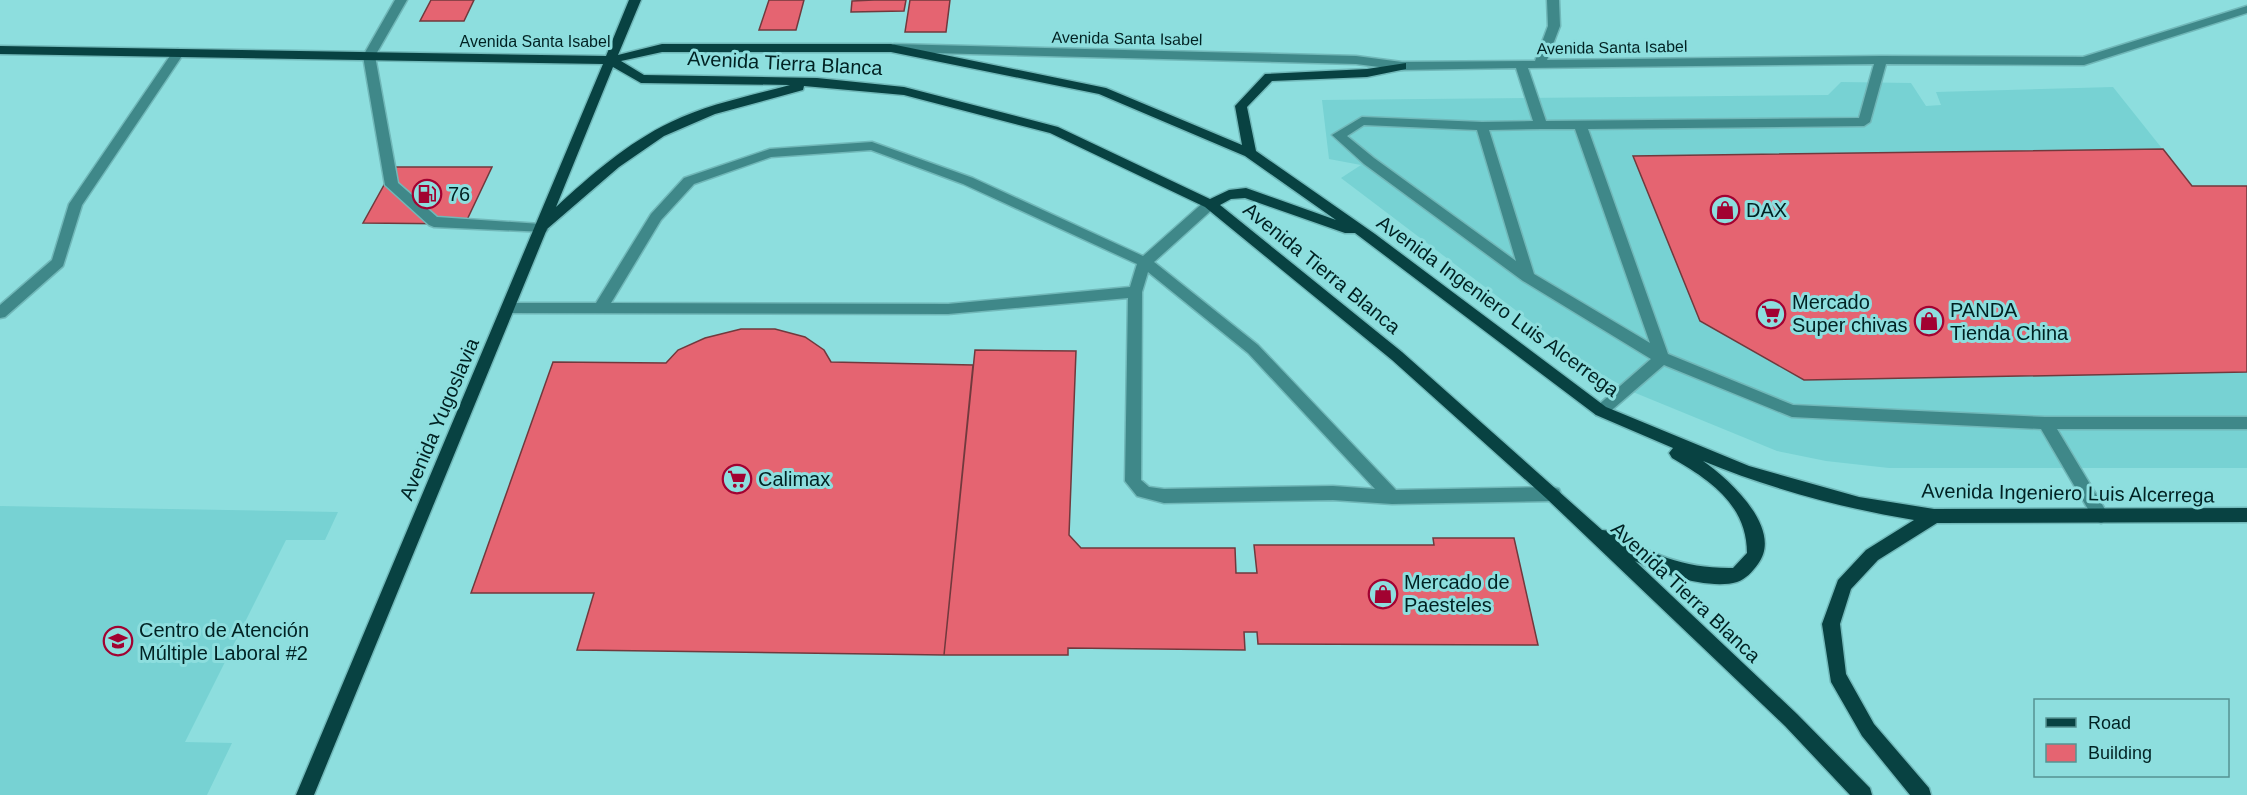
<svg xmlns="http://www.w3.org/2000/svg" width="2247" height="795" viewBox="0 0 2247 795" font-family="Helvetica,sans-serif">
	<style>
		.built { fill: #77d2d3 }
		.building { fill: #e56471; stroke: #71393d; stroke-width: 1.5 }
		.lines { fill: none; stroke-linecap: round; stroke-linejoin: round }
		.minor-casing { stroke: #71b8b9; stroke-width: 3 }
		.major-casing { stroke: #71b8b9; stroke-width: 3 }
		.minor { fill: #3f8889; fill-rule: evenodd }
		.major { fill: #084242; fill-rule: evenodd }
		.labels { text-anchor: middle; stroke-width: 6; stroke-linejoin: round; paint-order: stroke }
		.far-street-label { font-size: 16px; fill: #002223; stroke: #8ddede }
		.street-label { font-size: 20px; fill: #002223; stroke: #8ddede }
		.poi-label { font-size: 20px; fill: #002223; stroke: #8ddede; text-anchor: start }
	</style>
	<rect width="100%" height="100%" fill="#8ddede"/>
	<path class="built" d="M1841 82 1911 83 1926 106 1941 105 1936 92 2113 87 2192 186H2247V468H1889L1826 461 1777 451 1633 392 1596 371 1341 178 1361 165 1329 159 1322 100 1828 95Z
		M0 506 338 512 325 540H286L185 742 232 743 207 795H0Z"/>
	<path class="building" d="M431 0H474L464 21H420Z
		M769 0H804L796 30H759Z
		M874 0H906L904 11 851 12 852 1Z
		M910 0H950L946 32H905Z
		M2163 149 2192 186H2247V372L1804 380 1700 321 1633 156Z
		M394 167H492L465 224 363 223Z
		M741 329H775L805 337 824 350 831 362 973 365 944 655 577 650 594 593H471L553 362 666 363 678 350 705 338Z
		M975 350 1076 351 1069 535 1081 548H1235L1236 573H1257L1254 545H1434L1433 538H1514L1538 645 1258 644 1257 632H1244L1245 650 1068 648V655H944Z"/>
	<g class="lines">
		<g class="minor-casing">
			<path id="minor" d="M395 0H407L375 56 398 183 437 217 541 224 548 229 546 232 434 227 429 225 385 185 363 56Z
				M1547 0H1559L1560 26 1547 60 1881 56 2083 57 2247 6V13L2084 65 1886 64 1870 122 1864 126 1588 129 1668 354 1793 405 2045 417H2247V429H2057L2109 516 2107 521 2101 523 2095 521 2041 429 1792 417 1664 365 1606 415H1596L1593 411 1596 407 1651 359 1523 281 1364 164 1332 135 1362 117 1482 122 1533 121 1516 68 1402 70 1356 64 894 52 888 48 894 44 1356 56 1402 62 1535 61 1548 26ZM1874 64 1859 118 1546 121 1528 68ZM1364 125 1477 130 1516 261 1374 158 1347 136ZM1541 129H1575L1650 343 1534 274 1489 130Z
				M178 49 184 53 82 205 63 266 5 317 0 318V305L52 260 69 204 174 50Z
				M872 142 973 178 1143 256 1205 201H1215L1217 204 1215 207 1154 262 1258 345 1396 490 1553 487 1559 489 1561 494 1559 499 1553 501 1392 504 1333 500 1164 503 1137 496 1125 481 1128 298 948 314 508 313 501 308 508 303H596L651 214 684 178 770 149ZM871 150 963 184 1137 264 1130 287 948 304 611 303 661 220 694 184 771 157ZM1148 272 1248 353 1375 489 1333 486 1164 489 1149 487 1141 480 1142 292Z"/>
		</g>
		<g class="major-casing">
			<path id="major" d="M629 0H641L618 55 662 44H891L1106 88 1242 145 1235 106 1265 74 1367 69 1406 63V69L1367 77 1272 81 1247 107 1256 151 1375 234 1606 407 1749 466 1859 497 1934 509 2247 508V522L1937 523 1878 560 1851 589 1840 624 1846 674 1874 724 1929 788 1931 795H1910L1862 736 1831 682 1822 624 1838 580 1866 550 1914 520C1842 508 1771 489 1703 461 1729 479 1784 529 1758 564 1752 572 1746 579 1737 582 1710 590 1660 574 1635 561L1797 714 1870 788 1872 795H1850L1785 726 1547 499 1392 360 1205 207 1050 133 904 95 804 86 803 90 715 114 664 136 619 167 547 229 314 795H296L603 64 0 54V46L606 56ZM662 52H891L1099 94 1245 156 1336 220 1246 188 1229 190 1210 199 1058 127 904 87 817 78 644 75 621 61ZM613 67 641 83 790 85C750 96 708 104 671 122 627 143 591 175 556 207ZM1245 198 1345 233H1355L1596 415 1673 448 1669 453 1672 458C1710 480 1747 505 1747 553L1733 568C1686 569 1650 554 1611 531L1602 530 1402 352 1220 205 1231 199Z"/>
		</g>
		<use href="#minor" class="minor"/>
		<use href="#major" class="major"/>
	</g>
	<defs>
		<g id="fuel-ring" transform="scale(1.5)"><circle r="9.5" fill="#8ddede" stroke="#a20231" stroke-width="1.5"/><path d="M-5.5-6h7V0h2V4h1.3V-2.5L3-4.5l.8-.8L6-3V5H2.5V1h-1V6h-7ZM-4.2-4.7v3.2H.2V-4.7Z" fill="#a20231"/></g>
		<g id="shop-ring" transform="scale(1.5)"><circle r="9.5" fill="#8ddede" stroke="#a20231" stroke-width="1.5"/><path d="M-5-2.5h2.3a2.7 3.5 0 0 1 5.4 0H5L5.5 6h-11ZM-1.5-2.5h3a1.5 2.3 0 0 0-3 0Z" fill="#a20231"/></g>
		<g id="supermarket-ring" transform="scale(1.5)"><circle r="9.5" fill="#8ddede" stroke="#a20231" stroke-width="1.5"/><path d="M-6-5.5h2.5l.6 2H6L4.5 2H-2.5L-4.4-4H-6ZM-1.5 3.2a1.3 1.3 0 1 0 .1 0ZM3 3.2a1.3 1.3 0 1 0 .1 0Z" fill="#a20231"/></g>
		<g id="school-ring" transform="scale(1.5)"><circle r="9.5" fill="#8ddede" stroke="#a20231" stroke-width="1.5"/><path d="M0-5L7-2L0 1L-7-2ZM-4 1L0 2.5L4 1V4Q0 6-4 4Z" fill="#a20231"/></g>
	</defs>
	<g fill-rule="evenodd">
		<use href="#fuel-ring" x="427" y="194"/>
		<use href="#shop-ring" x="1725" y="210"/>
		<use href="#supermarket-ring" x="1771" y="314"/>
		<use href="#shop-ring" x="1929" y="321"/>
		<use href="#supermarket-ring" x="737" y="479"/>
		<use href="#shop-ring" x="1383" y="594"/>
		<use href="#school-ring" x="118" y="641"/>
	</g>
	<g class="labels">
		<g class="far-street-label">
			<text transform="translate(1127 38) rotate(1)" y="6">Avenida Santa Isabel</text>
			<text x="535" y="47">Avenida Santa Isabel</text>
			<text transform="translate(1612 47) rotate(-1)" y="6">Avenida Santa Isabel</text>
		</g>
		<g class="street-label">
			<text transform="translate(785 63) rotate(3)" y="7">Avenida Tierra Blanca</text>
			<text transform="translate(1322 268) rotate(39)" y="7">Avenida Tierra Blanca</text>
			<text transform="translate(1498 306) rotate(36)" y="7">Avenida Ingeniero Luis Alcerrega</text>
			<text transform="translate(439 419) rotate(-67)" y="7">Avenida Yugoslavia</text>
			<text transform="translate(2068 493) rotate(1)" y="7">Avenida Ingeniero Luis Alcerrega</text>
			<text transform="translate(1686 592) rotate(43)" y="7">Avenida Tierra Blanca</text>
		</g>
		<g class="poi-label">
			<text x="448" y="201">76</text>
			<text x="1746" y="217">DAX</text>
			<text x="1792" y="309">Mercado<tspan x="1792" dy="23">Super chivas</tspan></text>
			<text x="1950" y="317">PANDA<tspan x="1950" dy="23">Tienda China</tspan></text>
			<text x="758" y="486">Calimax</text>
			<text x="1404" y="589">Mercado de<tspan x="1404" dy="23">Paesteles</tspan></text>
			<text x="139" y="637">Centro de Atención<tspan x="139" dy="23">Múltiple Laboral #2</tspan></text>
		</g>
	</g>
	<rect x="2034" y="699" width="195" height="78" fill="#8ddede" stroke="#559393" stroke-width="1.5"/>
	<rect x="2046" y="718" width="30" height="9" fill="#084242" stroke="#559393" stroke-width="1.5"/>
	<text x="2088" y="729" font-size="18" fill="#002223">Road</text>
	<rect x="2046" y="744" width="30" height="18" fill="#e56471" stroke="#559393" stroke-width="1.5"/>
	<text x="2088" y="759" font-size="18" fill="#002223">Building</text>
</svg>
